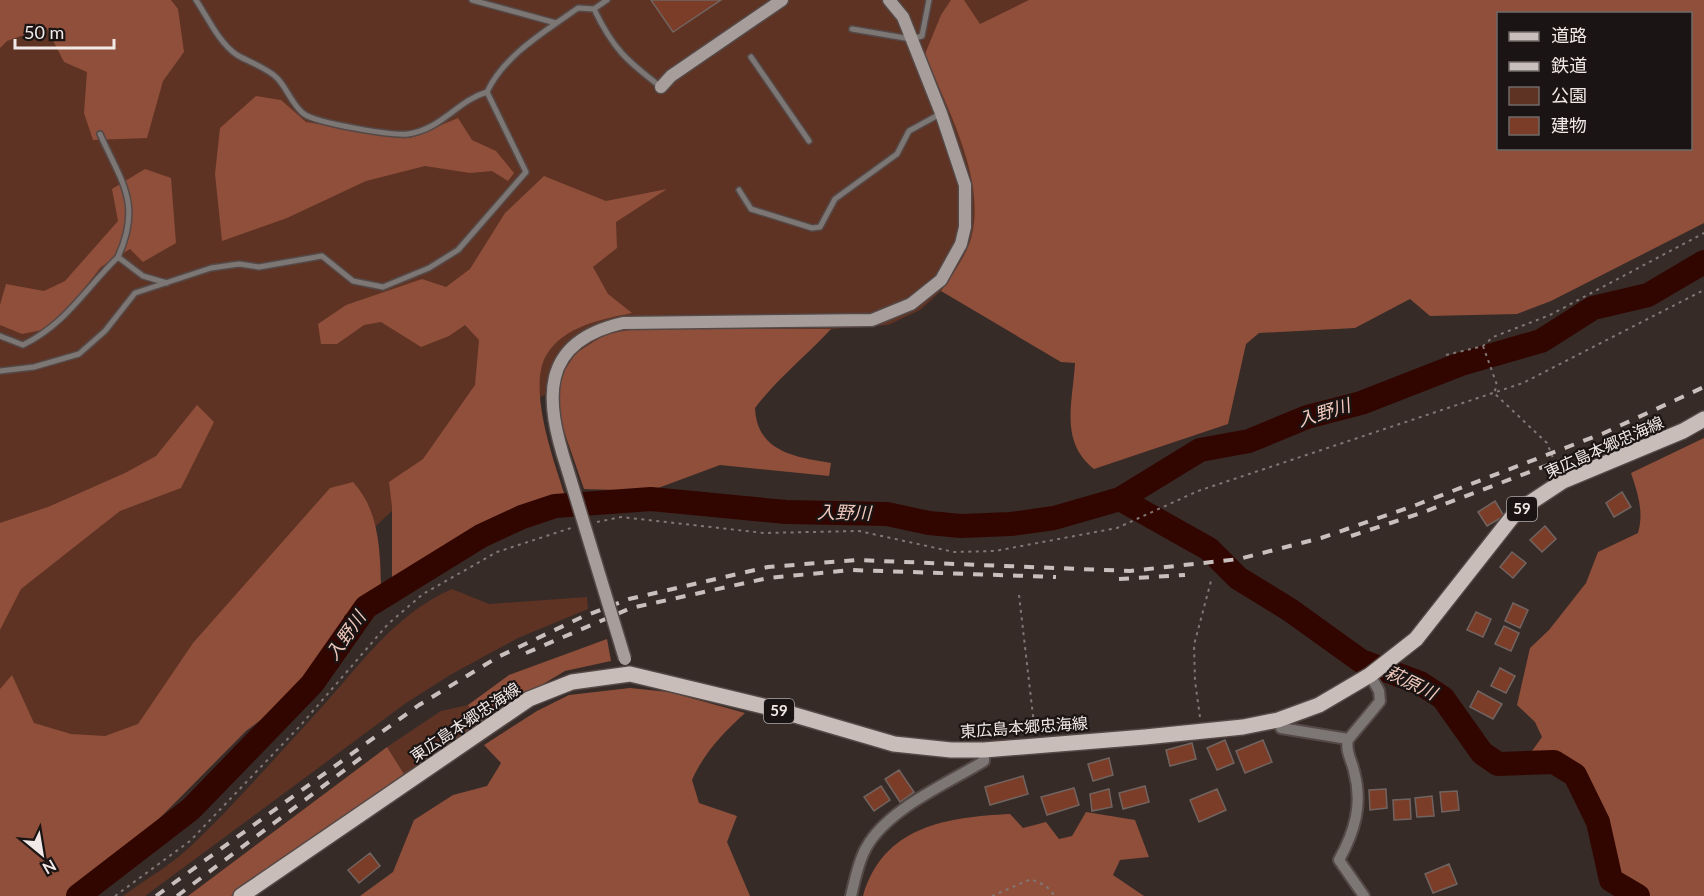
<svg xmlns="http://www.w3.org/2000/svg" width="1704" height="896" viewBox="0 0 1704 896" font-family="Lato,'Noto Sans JP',sans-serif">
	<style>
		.green { fill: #5e3324 }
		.forest { fill: #8f4f3a; fill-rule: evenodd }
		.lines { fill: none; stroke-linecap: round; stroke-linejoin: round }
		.river { stroke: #320600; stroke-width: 24 }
		.building { fill: #7b3d28; stroke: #716460; stroke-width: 1.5 }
		.lane-casing { stroke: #554947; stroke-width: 8 }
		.street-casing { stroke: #554947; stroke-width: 14 }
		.secondary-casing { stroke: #554947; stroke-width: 15 }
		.primary-casing { stroke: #554947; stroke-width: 18 }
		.path { stroke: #827775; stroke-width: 2; stroke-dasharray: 3 4.5; stroke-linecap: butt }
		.lane { stroke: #7c7674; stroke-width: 5 }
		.street { stroke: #7c7674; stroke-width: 10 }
		.secondary { stroke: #a79e9b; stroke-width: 12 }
		.primary { stroke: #c9bdb9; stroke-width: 15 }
		.rail { stroke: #c9c0be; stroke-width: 4; stroke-dasharray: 10 10; stroke-linecap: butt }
		.secondary-bridge-casing { stroke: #554947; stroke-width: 15; stroke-linecap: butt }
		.secondary-bridge { stroke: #a79e9b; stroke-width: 12 }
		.labels { text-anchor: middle; stroke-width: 4.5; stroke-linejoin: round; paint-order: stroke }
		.shield { fill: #1a1514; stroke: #b0a9a8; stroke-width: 1.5 }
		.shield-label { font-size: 15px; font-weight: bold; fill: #f1e9e7 }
		.street-label { font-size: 16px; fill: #f1e9e7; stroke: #1a1514 }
		.water-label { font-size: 18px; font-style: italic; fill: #f1c9bc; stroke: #1a1514 }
	</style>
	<rect width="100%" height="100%" fill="#372b28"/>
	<path class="green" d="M0 0H1101L988 237 941 291 920 310 888 325 831 329 632 363 494 414 120 769 0 735Z
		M452 589 489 604 587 597 588 609 518 638 450 675 406 703 145 896H123C146 879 173 864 193 844 235 804 273 760 312 718 357 670 391 616 452 589Z
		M468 705 478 723 404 774 387 747 441 711Z"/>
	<path class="forest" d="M0 0H171L178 9 184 52 163 81 147 138 93 140 84 113 87 72 64 62 46 27 7 41 0 48Z
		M951 0H964L980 24 1029 0H1704V223L1551 301 1517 314 1430 316 1410 299 1355 328 1259 333 1246 344 1228 424 1094 469C1059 441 1073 402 1075 363L1061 362 941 291C954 272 969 253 973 230 983 172 946 107 925 54L941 15ZM1498 14H1690V148H1498Z
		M256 96 281 100 306 122 410 138 458 118 472 140 496 151 514 173 508 181 492 171 470 173 425 166 366 181 287 218 222 241 215 174 220 128Z
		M145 169 171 178 176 243 143 262 130 249 101 267 61 318 42 330 22 334 0 325V305L6 284 44 291 65 281 118 221 112 189Z
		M544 176 606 201 667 189 616 222 617 248 593 267 608 294 632 313C603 319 564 326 547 354 526 387 555 464 566 499L500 517 392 581V507L389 482 423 459 475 385 479 340 465 325 449 336 421 347 381 322 364 325 337 344H321L318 324 346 305 422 279 446 287 470 269 505 213Z
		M635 329H831C806 356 777 379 755 408 757 452 795 457 831 463L829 476 720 465 650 491 584 489 557 411 559 379 576 353 606 334Z
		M197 405 214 422 181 488 120 511 21 589 0 630V523L48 507 125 473 156 456Z
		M1704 438V896H1645L1613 879 1600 822 1577 772 1554 759 1527 758 1542 737 1535 722 1517 705 1530 648 1549 630 1586 583 1598 552 1638 533C1644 512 1638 494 1631 473Z
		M353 482C379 510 380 549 381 585L344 616V633L330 659 300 690 246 731 148 830 79 889 66 896H0V689L12 675 34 723 71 734 105 736 138 724 193 643 330 488Z
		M607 639 611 661 565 671 478 723 468 705 509 675Z
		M630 688 669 692 745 713C723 733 704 753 692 780L699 803 737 816 727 842 750 896H360L393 872 414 820 453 795 487 786 501 763 484 745 537 711 569 695Z
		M387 747 404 774 231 896H188Z
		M1086 812 1135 820 1149 857 1120 860 1113 875 1144 896H863C883 826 947 817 1010 814L1023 828 1046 822 1059 839 1072 836Z"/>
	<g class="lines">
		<path class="river" d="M1120 499 1209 549 1238 578 1290 610 1361 661 1420 683 1443 698 1482 753 1498 764 1554 762 1575 775 1598 822 1611 880 1638 896
			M78 896 191 809 312 684 366 607 481 536 522 517 555 506 651 499 786 512 887 514 929 523 961 526 1011 524 1054 518 1120 499 1200 450 1249 441 1307 417 1361 403 1461 364 1541 341 1593 308 1648 295 1704 262"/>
	</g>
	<path class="building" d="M651 0H721L673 32Z
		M1622 492 1631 507 1614 517 1606 503Z
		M1495 501 1504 516 1487 526 1478 512Z
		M1545 526 1556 539 1542 552 1530 540Z
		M1512 552 1526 563 1513 578 1500 567Z
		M1513 603 1528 610 1520 628 1505 621Z
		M1476 612 1491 619 1483 637 1467 630Z
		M1504 626 1519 633 1511 651 1495 644Z
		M1500 668 1515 676 1506 693 1491 686Z
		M1478 691 1502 704 1493 719 1470 707Z
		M1225 740 1234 763 1217 770 1207 748Z
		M1263 740 1272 762 1245 773 1236 751Z
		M1192 743 1196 759 1170 766 1166 750Z
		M1109 758 1113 775 1093 781 1088 764Z
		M899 770 914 792 900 802 885 779Z
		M1023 776 1028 794 990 805 985 787Z
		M881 786 890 800 874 811 864 797Z
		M1145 786 1149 802 1123 809 1119 793Z
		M1074 788 1079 805 1047 815 1041 797Z
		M1109 789 1112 807 1092 811 1090 794Z
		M1217 789 1226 810 1199 822 1190 800Z
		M1386 789 1387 808 1370 810 1369 790Z
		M1457 791 1459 810 1442 812 1440 792Z
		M1432 796 1434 816 1417 817 1415 798Z
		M1410 799 1411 819 1394 820 1393 800Z
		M370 853 380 866 359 883 348 870Z
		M1449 864 1457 884 1433 893 1425 874Z"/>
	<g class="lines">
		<g class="lane-casing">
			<path id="lane" d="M196 0C208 18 219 43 237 55 249 62 267 68 277 78 287 88 292 105 304 114 316 123 393 136 408 134 442 129 457 101 487 92
				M472 0 556 23
				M607 0 594 9C613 49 627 61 661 87
				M852 29 911 39 922 36 929 0
				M751 57 809 141
				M100 134C122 183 142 204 118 257
				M739 190 751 209 812 228 820 227 835 199 897 154 909 131 940 114
				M0 336 23 345C67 323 84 290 118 257L143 276 167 283
				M0 371 34 367 79 354 105 331 135 293 211 268 239 264 259 267 322 256 353 281 383 287 429 268 458 250 526 172 487 92C504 55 546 31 578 8L594 9"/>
		</g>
		<g class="street-casing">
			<path id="street" d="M1278 720 1281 728 1348 739
				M851 896C855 880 858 862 866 848 887 809 947 784 984 761V750
				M1364 896 1339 860C1355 831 1363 804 1354 771 1352 761 1345 751 1348 740 1349 738 1375 708 1380 701L1379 691 1370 675"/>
		</g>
		<g class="secondary-casing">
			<path id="secondary" d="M661 87 671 76 782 0
				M567 468C545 401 538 342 623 323L872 320 911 304 941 280 961 244 965 227V185L941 113 903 17 889 0"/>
		</g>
		<g class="primary-casing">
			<path id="primary" d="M241 896 529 699 572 682 630 674 771 708 894 744 951 750H984L1145 737 1243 727 1278 720 1319 705 1370 675 1416 639 1516 512 1563 481 1683 431 1704 419"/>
		</g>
		<path class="path" d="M1483 346 1497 385 1494 393 1547 443 1557 468
			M1446 355 1483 346 1493 337 1550 315 1704 233
			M597 522 621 517 764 533 859 531 954 552 995 551 1117 528 1198 491 1523 383 1704 290
			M1019 595 1035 733
			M1200 717 1195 681 1194 645 1211 581
			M115 896 190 841 300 726 388 624 423 594 497 552 571 528
			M992 896 1031 879 1046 886 1055 896"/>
		<use href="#lane" class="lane"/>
		<use href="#street" class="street"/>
		<use href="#secondary" class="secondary"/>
		<use href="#primary" class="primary"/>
		<path class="rail" d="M1351 536 1421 513 1609 442 1637 428
			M1119 579 1185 575
			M526 653 631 608 768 578 852 570 1056 577
			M156 896 419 705 498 657 582 617 629 599 768 567 856 560 1130 571 1239 559 1321 538 1416 505 1604 433 1704 387
			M177 896 362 757"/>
		<g class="secondary-bridge-casing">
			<path id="secondary-bridge" d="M567 468 625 659"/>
		</g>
		<use href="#secondary-bridge" class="secondary-bridge"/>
	</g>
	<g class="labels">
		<g class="shield">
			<rect x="1507" y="497" width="30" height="24" rx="4.5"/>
			<rect x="764" y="699" width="30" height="24" rx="4.5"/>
		</g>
		<g class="shield-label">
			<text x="1522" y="514">59</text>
			<text x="779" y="716">59</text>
		</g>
		<g class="street-label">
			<text transform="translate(1604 447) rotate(-24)" y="6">東広島本郷忠海線</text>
			<text transform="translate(465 722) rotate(-34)" y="6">東広島本郷忠海線</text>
			<text transform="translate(1024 727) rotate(-4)" y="6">東広島本郷忠海線</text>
		</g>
		<g class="water-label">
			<text transform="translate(1324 413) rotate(-17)" y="6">入野川</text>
			<text transform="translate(844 513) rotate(1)" y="6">入野川</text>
			<text transform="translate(346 636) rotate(-55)" y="6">入野川</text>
			<text transform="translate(1411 683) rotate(26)" y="6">萩原川</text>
		</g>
	</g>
	<rect x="1497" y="12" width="195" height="138" fill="#1a1514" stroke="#706a68" stroke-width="1.5"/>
	<rect x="1509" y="32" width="30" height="9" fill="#c9bdb9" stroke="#706a68" stroke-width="1.5"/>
	<text x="1551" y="42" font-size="18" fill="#f1e9e7">道路</text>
	<rect x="1509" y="62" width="30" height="9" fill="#c9c0be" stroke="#706a68" stroke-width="1.5"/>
	<text x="1551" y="72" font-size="18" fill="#f1e9e7">鉄道</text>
	<rect x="1509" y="87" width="30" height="18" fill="#5e3324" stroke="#706a68" stroke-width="1.5"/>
	<text x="1551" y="102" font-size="18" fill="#f1e9e7">公園</text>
	<rect x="1509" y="117" width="30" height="18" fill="#7b3d28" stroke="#706a68" stroke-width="1.5"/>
	<text x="1551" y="132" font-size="18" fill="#f1e9e7">建物</text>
	<g transform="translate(42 854) rotate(150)" stroke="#1a1514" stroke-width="4.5" paint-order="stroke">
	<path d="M0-4.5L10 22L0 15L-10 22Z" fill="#f1e9e7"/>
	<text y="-9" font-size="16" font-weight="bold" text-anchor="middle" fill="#f1e9e7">N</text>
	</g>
	<path d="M15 39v9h99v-9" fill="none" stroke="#f1e9e7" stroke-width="3"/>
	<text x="24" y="39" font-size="18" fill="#f1e9e7" stroke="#1a1514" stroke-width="4.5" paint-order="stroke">50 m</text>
</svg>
